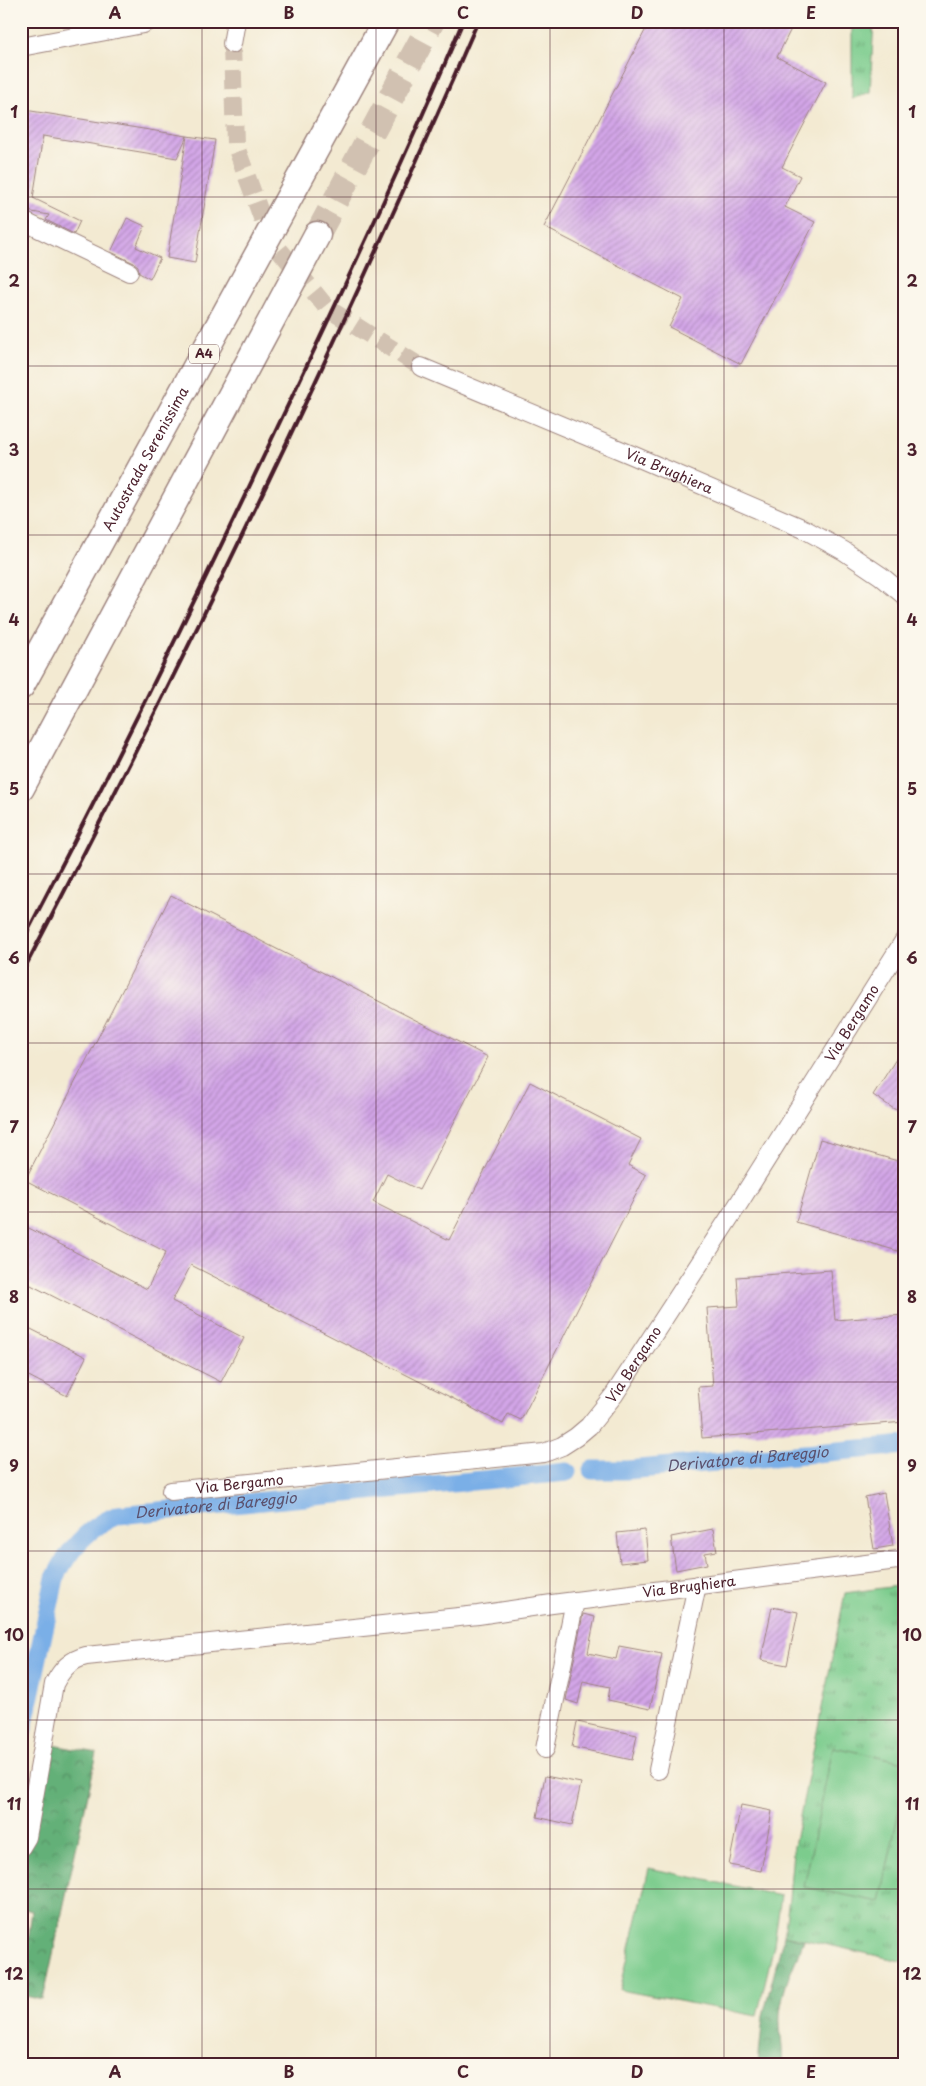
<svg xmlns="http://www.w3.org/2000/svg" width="926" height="2086" viewBox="0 0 926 2086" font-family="'Playpen Sans',sans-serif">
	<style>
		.grass { fill: url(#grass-tufts); stroke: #62765c }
		.forest { fill: url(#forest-crowns); stroke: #576852 }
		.garden { fill: #7bcc8d; stroke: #62765c }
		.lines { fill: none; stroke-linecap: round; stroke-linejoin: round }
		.canal { stroke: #7aafe7; stroke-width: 19 }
		.building { fill: url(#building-hatch) }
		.minor-tunnel { stroke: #d1c1b1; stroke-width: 18; stroke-dasharray: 18 9; stroke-linecap: butt }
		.highway-tunnel { stroke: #d1c1b1; stroke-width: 26; stroke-dasharray: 26 13; stroke-linecap: butt }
		.minor-casing { stroke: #9e847e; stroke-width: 20 }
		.highway-casing { stroke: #9e847e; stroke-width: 29 }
		.minor { stroke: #fff; stroke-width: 18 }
		.highway { stroke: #fff; stroke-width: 26 }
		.rail { stroke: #4a1f2b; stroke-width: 4 }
		.grid { fill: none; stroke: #4a1f2b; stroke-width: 1; stroke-opacity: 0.55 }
		.labels { text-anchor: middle; stroke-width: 4; stroke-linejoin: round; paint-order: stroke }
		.shield { fill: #fbf7ec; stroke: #7f6065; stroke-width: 1 }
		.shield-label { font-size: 12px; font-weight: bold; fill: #4a1f2b }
		.street-label { font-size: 14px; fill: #4a1f2b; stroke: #fbf7ec }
		.water-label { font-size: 15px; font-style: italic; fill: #5b516d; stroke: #fbf7ec }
		.neatline { fill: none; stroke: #4a1f2b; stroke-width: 2 }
		.grid-label { font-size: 16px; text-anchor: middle; font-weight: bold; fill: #4a1f2b }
	</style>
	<defs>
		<pattern id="grass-tufts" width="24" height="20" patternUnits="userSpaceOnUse" patternTransform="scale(1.25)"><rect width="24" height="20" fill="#7bcc8d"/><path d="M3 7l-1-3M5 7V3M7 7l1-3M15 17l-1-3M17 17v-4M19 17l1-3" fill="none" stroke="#67a573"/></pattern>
		<pattern id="forest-crowns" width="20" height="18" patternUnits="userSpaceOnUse" patternTransform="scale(1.25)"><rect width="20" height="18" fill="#64b078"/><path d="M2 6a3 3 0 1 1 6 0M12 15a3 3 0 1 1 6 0" fill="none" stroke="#548f63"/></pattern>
		<pattern id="building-hatch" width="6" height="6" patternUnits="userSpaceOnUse" patternTransform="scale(1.25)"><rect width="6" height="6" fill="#d3a6e8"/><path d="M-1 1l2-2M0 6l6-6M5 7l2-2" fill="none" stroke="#ad87bc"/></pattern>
	</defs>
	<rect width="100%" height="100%" fill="#fbf7ec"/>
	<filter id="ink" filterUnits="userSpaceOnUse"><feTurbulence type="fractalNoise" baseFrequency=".02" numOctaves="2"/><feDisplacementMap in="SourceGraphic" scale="10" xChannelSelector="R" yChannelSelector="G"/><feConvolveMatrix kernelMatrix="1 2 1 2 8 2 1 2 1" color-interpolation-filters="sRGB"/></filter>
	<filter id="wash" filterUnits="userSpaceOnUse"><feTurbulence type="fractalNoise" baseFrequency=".0096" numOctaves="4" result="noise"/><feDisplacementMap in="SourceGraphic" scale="20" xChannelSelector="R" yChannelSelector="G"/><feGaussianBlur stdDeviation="1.12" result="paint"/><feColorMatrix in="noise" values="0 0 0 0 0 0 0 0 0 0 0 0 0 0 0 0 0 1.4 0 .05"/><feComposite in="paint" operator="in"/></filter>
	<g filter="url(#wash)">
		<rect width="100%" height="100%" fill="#f3ead2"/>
		<path class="grass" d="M852 21H874L870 92 852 99Z
			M905 1585V1962L784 1935 789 1898 793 1851 845 1593Z"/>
		<path class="forest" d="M53 1745 97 1753 43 2000 21 1995 32 1911 21 1908V1853Z
			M784 1935 804 1940C795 1964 782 1988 780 2014 779 2031 784 2048 782 2065H758L763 2015Z"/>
		<path class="garden" d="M833 1747 905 1762V1781L880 1902 804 1887Z
			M649 1868 781 1896 774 1945 757 2016 620 1990Z"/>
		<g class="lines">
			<g class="canal">
				<path id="s1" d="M592 1470H627L905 1445"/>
				<path id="s2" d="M21 1737 55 1578C69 1549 88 1527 118 1515L567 1472"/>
			</g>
		</g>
		<g id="blocks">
			<path class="building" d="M650 21H795L777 57 826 82 782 167 800 176 785 207 815 222 741 364 669 327 683 299 544 227Z
				M25 110 187 136 177 158 43 136 33 198 80 221 74 234 46 220 49 215 21 210V136Z
				M187 136 215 140 195 263 167 258Z
				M127 218 145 226 136 247 160 258 150 279 139 273 138 266 134 263 111 252Z
				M171 895 488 1057 419 1190 387 1174 373 1202 449 1240 530 1082 641 1139 628 1165 646 1175 521 1420 508 1414 503 1424 191 1265 172 1301 244 1338 221 1382 21 1280V1224L147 1289 166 1252 25 1180Z
				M905 1045V1112L894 1109 873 1095Z
				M820 1139 905 1163V1253L796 1222Z
				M831 1270 835 1320 905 1315V1422L702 1438 698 1387 713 1386 707 1308 739 1306 737 1277Z
				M21 1324 86 1357 67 1396 21 1372Z
				M884 1493 893 1546 874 1549 865 1497Z
				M713 1529 717 1551 705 1553 707 1564 676 1570 671 1537Z
				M645 1530 648 1560 620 1563 617 1533Z
				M772 1607 798 1612 787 1665 761 1660Z
				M583 1614 595 1617 588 1653 616 1659 619 1646 662 1654 650 1709 608 1700 610 1687 583 1681 578 1704 566 1700Z
				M577 1722 637 1735 632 1760 572 1747Z
				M545 1776 581 1783 572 1825 537 1817Z
				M741 1805 772 1811 761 1871 729 1865Z"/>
		</g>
	</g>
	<g filter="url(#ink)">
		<use href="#blocks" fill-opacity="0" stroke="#9e847e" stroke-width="1"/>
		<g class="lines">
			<path class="minor-tunnel" d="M232 44 235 144 269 237 327 308 421 367"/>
			<path class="highway-tunnel" d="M317 235 432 21"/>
			<g class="minor-casing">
				<g id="minor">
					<path d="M232 44 236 21"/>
					<path d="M21 47 143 24 148 21"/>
					<path d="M21 220 129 272"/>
					<path id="s3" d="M421 367 632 455 804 529 844 551 881 576 905 596"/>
					<path id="s4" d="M171 1491 544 1453 562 1446 576 1437 589 1426 614 1395 739 1203 905 939"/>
					<path d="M545 1749 575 1601"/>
					<path d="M658 1770 697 1585"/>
					<path id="s5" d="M21 1847 27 1837 54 1684C62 1669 70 1660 86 1656L478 1615 552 1604 905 1559"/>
				</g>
			</g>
			<g class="highway-casing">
				<g id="highway">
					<path id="s6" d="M21 686 386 21"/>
					<path d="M21 788 317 235"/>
				</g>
			</g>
			<use href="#minor" class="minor"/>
			<use href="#highway" class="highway"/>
			<path class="rail" d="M21 944C110 774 195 602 277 428 341 294 405 159 463 21
				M21 975C184 663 338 345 478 21"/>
		</g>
	</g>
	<path class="grid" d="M202 21V2065M376 21V2065M550 21V2065M724 21V2065M21 197H905M21 366H905M21 535H905M21 704H905M21 874H905M21 1043H905M21 1212H905M21 1382H905M21 1551H905M21 1720H905M21 1889H905"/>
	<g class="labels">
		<rect class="shield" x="189" y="344.5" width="30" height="19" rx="4"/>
		<g class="shield-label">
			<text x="204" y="358">A4</text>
		</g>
		<g class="street-label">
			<text dy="5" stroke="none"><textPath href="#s6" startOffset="259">Autostrada Serenissima</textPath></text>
			<text dy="5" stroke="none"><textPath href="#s3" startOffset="269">Via Brughiera</textPath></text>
			<text dy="5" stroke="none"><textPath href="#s4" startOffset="909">Via Bergamo</textPath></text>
			<text dy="5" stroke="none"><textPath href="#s4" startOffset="504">Via Bergamo</textPath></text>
			<text dy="5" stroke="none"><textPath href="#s4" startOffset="69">Via Bergamo</textPath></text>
			<text dy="5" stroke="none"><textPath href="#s5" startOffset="818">Via Brughiera</textPath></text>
		</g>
		<g class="water-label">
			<text dy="5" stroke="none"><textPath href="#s1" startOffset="156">Derivatore di Bareggio</textPath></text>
			<text dy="5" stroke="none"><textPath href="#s2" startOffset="352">Derivatore di Bareggio</textPath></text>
		</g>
	</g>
	<rect width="926" height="2086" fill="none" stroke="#fbf7ec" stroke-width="55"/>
	<rect x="28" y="28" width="870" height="2030" class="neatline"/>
	<g class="grid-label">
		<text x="115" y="19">A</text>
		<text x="289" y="19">B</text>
		<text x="463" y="19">C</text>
		<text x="637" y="19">D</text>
		<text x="811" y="19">E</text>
		<text x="14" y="118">1</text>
		<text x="912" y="118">1</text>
		<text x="14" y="287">2</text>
		<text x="912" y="287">2</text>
		<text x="14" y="456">3</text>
		<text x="912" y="456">3</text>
		<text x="14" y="626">4</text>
		<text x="912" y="626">4</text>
		<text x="14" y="795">5</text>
		<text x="912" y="795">5</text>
		<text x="14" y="964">6</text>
		<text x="912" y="964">6</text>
		<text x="14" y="1133">7</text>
		<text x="912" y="1133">7</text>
		<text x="14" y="1303">8</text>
		<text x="912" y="1303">8</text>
		<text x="14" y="1472">9</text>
		<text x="912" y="1472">9</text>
		<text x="14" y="1641">10</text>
		<text x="912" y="1641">10</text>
		<text x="14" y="1810">11</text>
		<text x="912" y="1810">11</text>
		<text x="14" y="1980">12</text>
		<text x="912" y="1980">12</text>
		<text x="115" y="2078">A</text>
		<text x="289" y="2078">B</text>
		<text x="463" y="2078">C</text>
		<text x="637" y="2078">D</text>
		<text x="811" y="2078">E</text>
	</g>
</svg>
